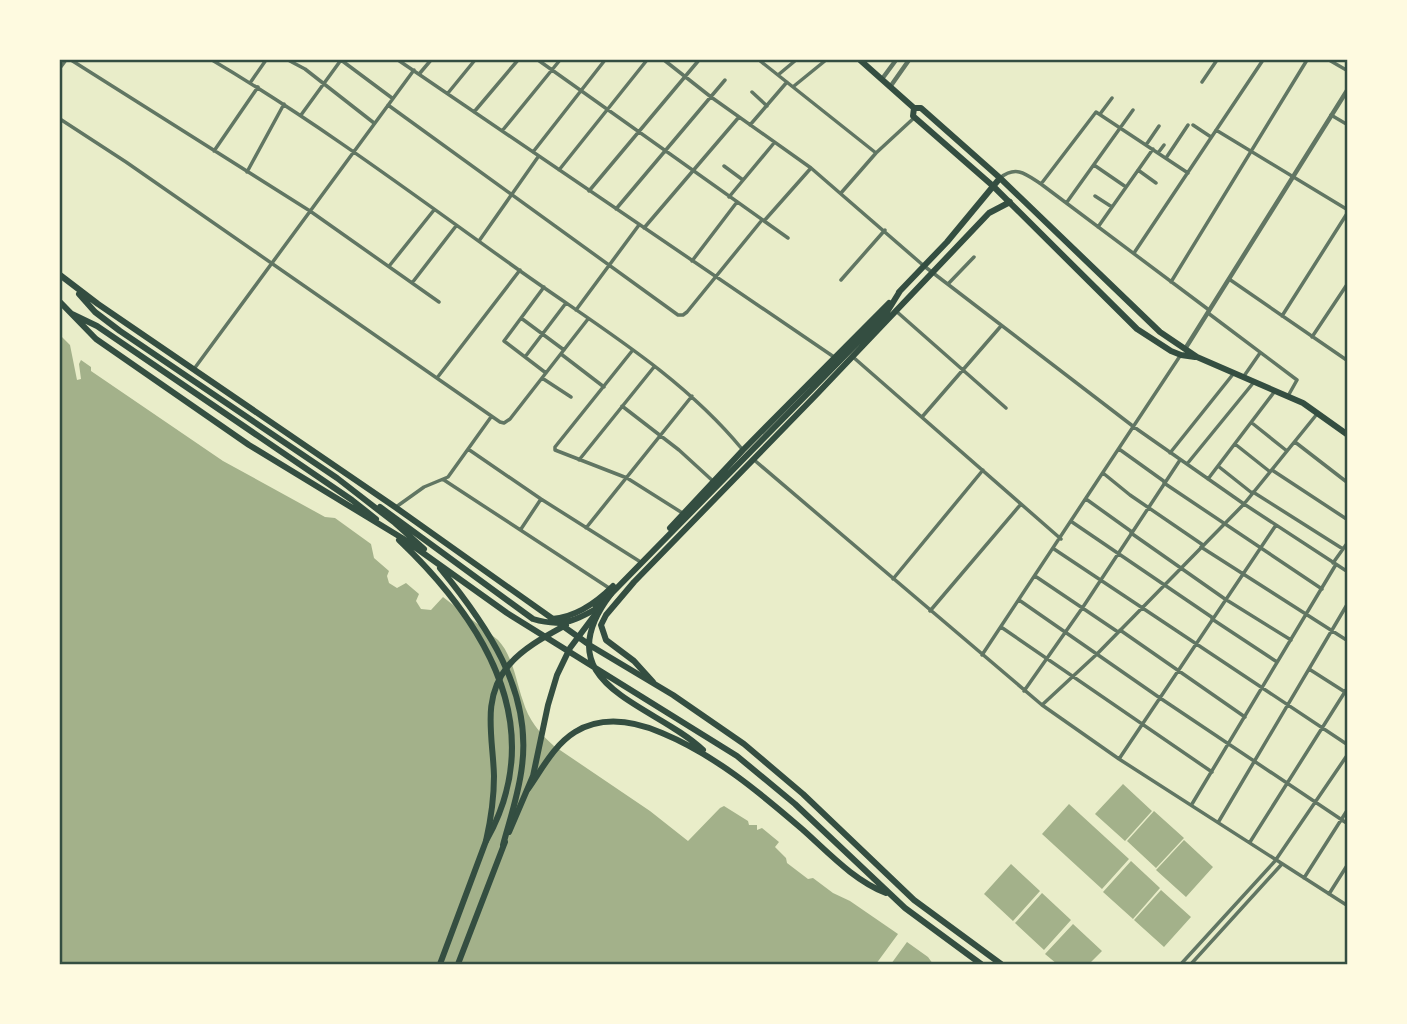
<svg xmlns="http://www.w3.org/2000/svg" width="1407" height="1024" viewBox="0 0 1407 1024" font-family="Commissioner,sans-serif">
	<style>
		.water { fill: #a3b18a }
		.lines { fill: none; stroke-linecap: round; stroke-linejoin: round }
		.minor { stroke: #617663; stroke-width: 3.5 }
		.tertiary { stroke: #617663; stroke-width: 4.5 }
		.primary { stroke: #344e41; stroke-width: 6 }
		.trunk { stroke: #344e41; stroke-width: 6 }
		.neatline { fill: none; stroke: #344e41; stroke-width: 2.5 }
	</style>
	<rect width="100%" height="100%" fill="#e9edc9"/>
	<path class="water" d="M60 335 70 345 77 380 81 379 79 364 81 360 91 367V371L223 461 325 517 335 518 371 544 374 558 389 571 387 576 389 583 397 588 406 583 419 594 416 601 421 609 431 610 443 597 498 640C513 656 516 681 523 701 528 719 540 734 554 746L650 811 688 841 720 808 724 806 748 821 749 825H757V830L762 828 779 842 775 847 786 858 787 863 808 879 813 878 833 893 850 901 898 934 876 964H60Z
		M1123 784 1152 811 1125 841 1095 814Z
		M1069 804 1129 859 1102 889 1042 834Z
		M1154 811 1184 838 1156 868 1127 841Z
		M1184 840 1213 867 1186 897 1156 870Z
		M1131 861 1160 888 1133 919 1103 892Z
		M1011 864 1040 891 1013 921 984 894Z
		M1161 890 1191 917 1164 947 1134 920Z
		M1042 893 1071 920 1044 950 1015 923Z
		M1073 924 1102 951 1089 964H1057L1045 954Z
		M907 942 928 957 933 964H891Z"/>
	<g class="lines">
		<path class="minor" d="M71 60 310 211 439 302
			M212 60C320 124 421 200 523 273 599 327 682 376 742 449
			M288 60 305 69 374 123
			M341 60 392 98
			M398 60 834 357
			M538 60 788 238
			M664 60 711 97 811 168 924 266 1134 427 1244 504 1348 572
			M759 60 876 153
			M1329 60 1348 71
			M60 68 66 60
			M420 73 431 60
			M778 75 796 60
			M1202 82 1217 60
			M250 83 266 60
			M794 86 826 60
			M752 92 767 106
			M448 93 475 60
			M388 105 678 315H683L687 312 762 220
			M474 112 518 60
			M1100 114 1112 98
			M301 115 341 60
			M1331 115 1348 125
			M60 119 126 162 500 422 504 423 510 419 588 319
			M750 125 787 82
			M1193 125 1211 137
			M1216 130 1348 210
			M502 131 560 60
			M1146 145 1159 126
			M214 151 258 87
			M533 152 605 60
			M1158 153 1164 145
			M1166 158 1188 125
			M1094 165 1126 187
			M724 166 743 180
			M559 170 647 60
			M1138 170 1156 183
			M247 172 284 104
			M1000 178C1016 165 1026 174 1041 184L1209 310
			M1041 184 1096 112 1188 173
			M589 191 699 60
			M841 193 876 153 915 117
			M1095 196 1112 207
			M729 197 774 143
			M1067 202 1133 110
			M616 209 725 80
			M764 221 811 168
			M1098 227 1153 149
			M644 228 739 117
			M479 241 538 157
			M1134 253 1263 60
			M692 261 737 202
			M390 265 434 210
			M1229 279 1348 361
			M841 280 885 230
			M1171 282 1307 60
			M412 283 456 226
			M948 284 974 257
			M544 287 504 341 546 373
			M576 310 639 225
			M896 311 1006 408
			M1208 313 1297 380 1288 396
			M1282 316 1348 212
			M521 318 564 350
			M1312 337 1348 283
			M632 351 555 447V450L627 478 684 514
			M561 354 604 387
			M525 357 566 303
			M853 357 1061 539
			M194 369 414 70
			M1244 376 1260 353
			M437 378 520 270
			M542 378 571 397
			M622 406 679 450 714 482
			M922 417 1001 326
			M1252 423 1287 451
			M1295 442 1348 483
			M1235 444 1269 471
			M468 449 541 499 639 561
			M1119 449 1165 482
			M1170 453 1234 373
			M753 459 1042 705 1119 759 1348 906
			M579 460 654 367
			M1187 464 1254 382
			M1218 466 1252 493
			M1272 470 1348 520
			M1103 473 1130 495 1203 545
			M1208 479 1275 391
			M444 480 609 588
			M1164 483 1322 589
			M1253 492 1343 549
			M1086 499 1132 532
			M396 507 424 487 448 477 491 417
			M1072 522 1213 618
			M586 528 692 396
			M521 529 541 499
			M1131 533 1225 599 1291 640
			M1201 547 1348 641
			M1054 549 1348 745
			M1333 563 1348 542
			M1035 576 1118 632
			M893 579 983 470
			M1019 600 1160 698 1348 824
			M930 611 1021 504
			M1212 619 1277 662
			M1001 627 1212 772
			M1120 630 1245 717
			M982 655 1180 356
			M1309 669 1345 692
			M1024 691 1083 607 1180 460
			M1042 705 1097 654 1244 504 1317 414
			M1119 759 1276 525
			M1192 804 1335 566
			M1219 821 1348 603
			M1250 842 1348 687
			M1304 878 1348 809
			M1329 894 1348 864
			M1181 964 1275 861 1348 754
			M1191 964 1281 865"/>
		<path class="tertiary" d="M882 79 896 60
			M890 87 909 60
			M1185 349 1348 89"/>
		<path class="primary" d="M860 60 914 108H921L1000 178 1160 332 1197 357 1303 403 1348 435
			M914 108 913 116 993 186 1137 329 1171 351 1181 355 1195 357
			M899 292 947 242 1000 178
			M670 528 743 450 889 303
			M596 607 611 594 870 330 887 312 900 291
			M552 619C576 617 596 603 613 586
			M653 682 634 661 606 640 601 625 606 615 634 582 816 395 989 213 1010 202
			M509 832 533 776 548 705 557 675 570 648 600 608
			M440 964 486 841C491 819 494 798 494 776 493 737 481 699 508 666 523 648 546 636 566 625
			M458 964 505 842"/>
		<path class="trunk" d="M60 275 98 304 395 507 591 646 673 695 744 744 803 794 914 900 1001 964
			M79 294 95 312 120 331 337 478 395 523 424 549
			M60 302 96 339 249 445 402 538 507 613 737 756 795 804 905 908 981 964
			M72 314 97 326 352 500 376 519
			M380 507 533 619C563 628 577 620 603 605
			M399 540C484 621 551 726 486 841
			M440 568C486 624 532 690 522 766 519 793 510 819 503 845
			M611 594C541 685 655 704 703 750
			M528 789C542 769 554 745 575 732 603 715 634 721 662 733 715 755 759 792 802 829 828 852 853 880 886 893"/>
	</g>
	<rect width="1407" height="1024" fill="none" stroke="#fefae0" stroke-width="122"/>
	<rect x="61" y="61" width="1285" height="902" class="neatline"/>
</svg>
